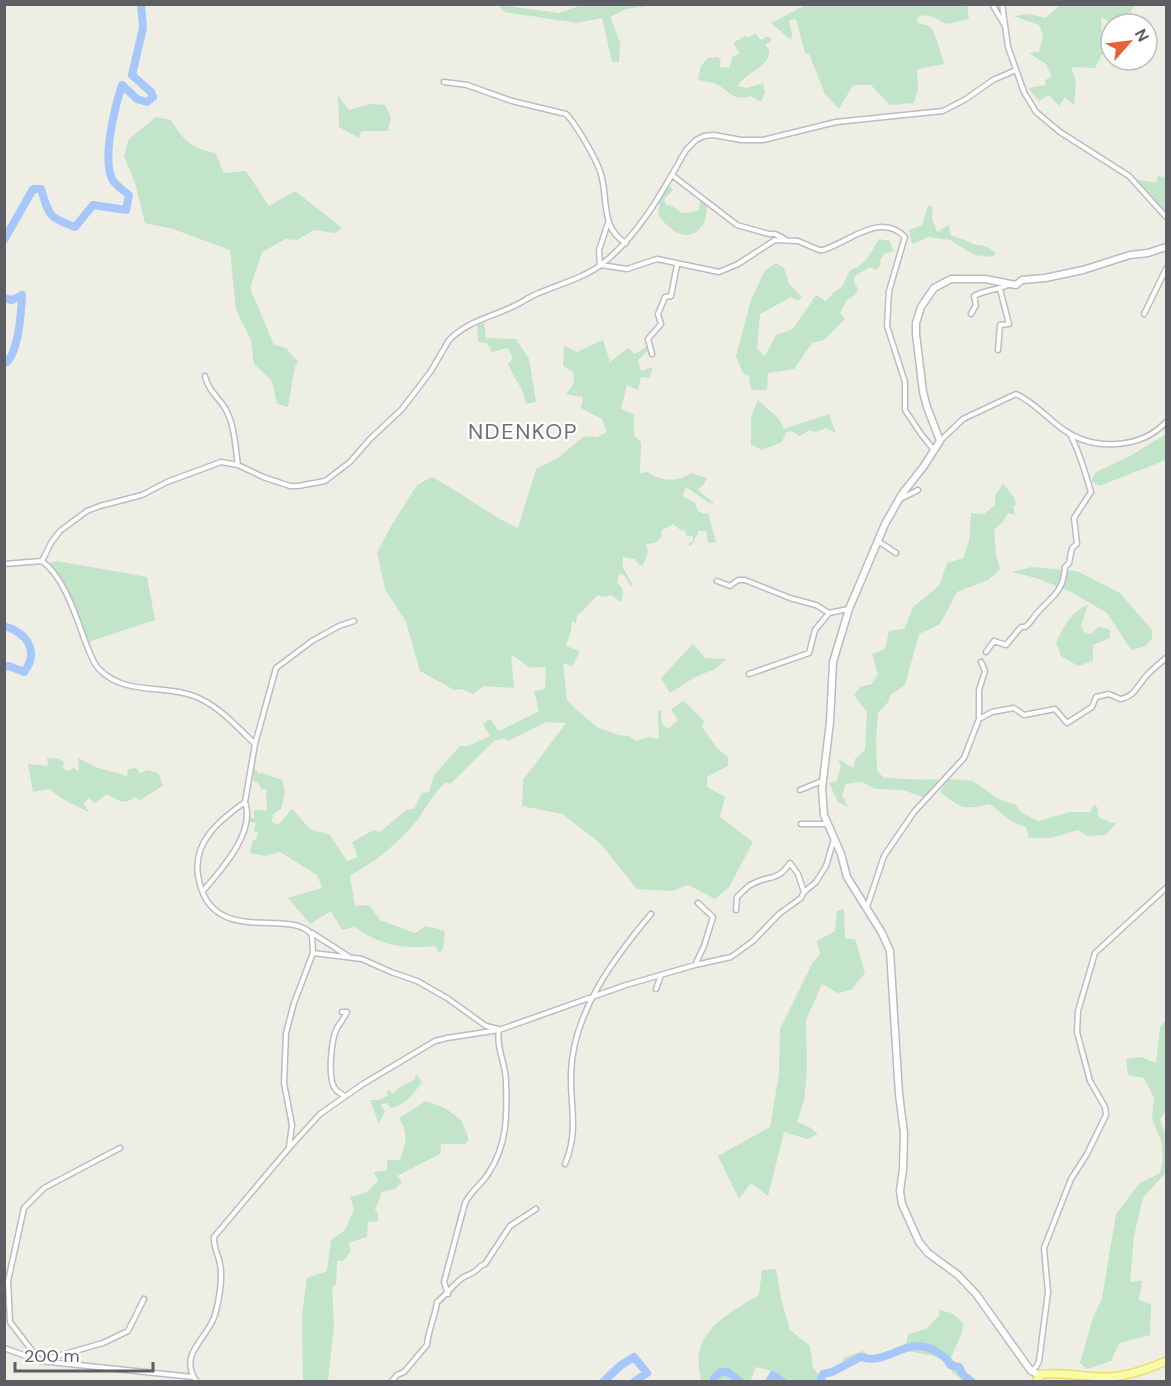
<svg xmlns="http://www.w3.org/2000/svg" width="1171" height="1386" viewBox="0 0 1171 1386" font-family="'DM Sans',sans-serif">
	<style>
		.green { fill: #c2e4c8 }
		.lines { fill: none; stroke-linecap: round; stroke-linejoin: round }
		.river { stroke: #a7c7fb; stroke-width: 8 }
		.street-casing { stroke: #bcbcc2; stroke-width: 7 }
		.secondary-casing { stroke: #babbc2; stroke-width: 9 }
		.primary-casing { stroke: #ebde60; stroke-width: 10 }
		.street { stroke: #fff; stroke-width: 4 }
		.secondary { stroke: #fff; stroke-width: 6 }
		.primary { stroke: #f9fbac; stroke-width: 7 }
		.labels { text-anchor: middle; stroke-width: 4.5; stroke-linejoin: round; paint-order: stroke }
		.quarter-label { font-size: 22px; letter-spacing: 1.5px; fill: #6d7076; stroke: #fff }
	</style>
	<rect width="100%" height="100%" fill="#eeeee4"/>
	<path class="green" d="M1061 4 1136 5 1131 10 1130 24H1112L1101 17 1103 53 1095 68 1071 67 1076 81 1074 105 1065 97 1059 106 1049 95 1039 101 1028 88 1046 85 1045 80 1052 77 1046 64 1029 53 1039 52 1043 35 1039 25 1014 16 1028 14 1046 18Z
		M499 5 559 13 582 5H653L626 9 610 17 620 42 619 62H612L602 18 577 23 504 12Z
		M806 5H967L969 19 946 24 933 17 922 15 917 19 918 23C922 25 925 24 929 26 935 29 941 56 945 64L917 69 918 88 914 103 890 105 871 85H853L839 109 825 94 809 54 805 53 796 19 789 20 792 35 791 40 771 23Z
		M755 33 761 40 766 37H771V41L765 45 769 50C771 68 745 71 738 86L747 88 763 83 765 92 761 102 750 96C732 103 727 87 713 83 707 81 703 82 698 79L701 66 708 58 718 57 721 61 719 67 729 68 733 56 740 54 733 43 745 36 748 38Z
		M338 96 349 110 370 104 385 105 391 118 388 131H361L359 138 339 127Z
		M156 117 171 120C184 141 191 148 215 153L224 173 246 171 269 206 295 191 342 228 335 233 314 230 297 240 286 239 262 252 250 288 274 345 286 348 298 362 295 366 288 407 277 404 272 381 254 364 251 340 236 310 230 250 173 229 145 223 135 183 124 156 129 139Z
		M1123 168 1135 179 1156 183 1158 176 1166 178V220L1121 171Z
		M670 186 673 190 664 199 666 205 672 206 682 213 698 211 701 200 707 206C706 211 706 220 703 224 689 246 670 231 658 215L660 204 656 205Z
		M928 205 933 207 932 218 937 232 949 225 951 236C959 237 966 241 974 244 984 246 987 245 996 253L993 257 974 255 950 240 928 237 912 244 909 230 922 225Z
		M879 239 890 241 893 251 885 253 880 260 881 265 876 270 870 267 855 276 854 282 858 289 855 295 847 300 840 313 845 319 824 340 812 343 794 369 768 373 767 390H751L749 376 743 373 736 356 751 300 765 270 776 263 784 268 789 284 802 297 798 301 791 297 760 314 757 348 765 356 776 335 793 329 816 295 826 301 834 292 842 287 850 270C863 268 872 251 879 239Z
		M484 323 486 338 516 339 529 359 536 402 526 404C523 387 515 380 508 364L513 358 508 348 492 352 487 343 478 342 477 325Z
		M603 340 610 362 628 348 635 354 647 346 648 350 638 360 641 371 653 367 649 378 641 377 638 390 627 385 621 409 634 414V435L641 443 640 473 648 472C660 481 678 483 691 473L707 478 704 484 698 489C703 496 710 498 714 504L709 503 686 487 682 496 694 502 698 511 704 514 708 513 716 542 708 543 706 531H699L691 546 688 544 693 541V536H687L685 531 679 529 673 524 662 530 661 537 655 543 646 544 648 552 643 565H640L634 559 623 557V568L633 585 631 586 624 575 619 573 617 583C625 588 623 594 621 602L611 595 602 597 598 595C590 601 586 610 577 615L576 623 572 621 571 630 566 646 580 651 572 667 567 664H563L567 700 579 712 597 727 618 735 629 736 636 741 649 737 659 739 658 711 661 710 662 724 668 729 678 720 671 709 684 701 705 722 702 724V727L717 748 728 757V766L707 777V787L725 797 720 817 753 842 729 887 715 899 688 885 672 891 637 889 600 843 562 814 522 806 523 780 566 723 546 722 508 741 504 738 494 741 450 784 446 782C434 793 427 806 418 819 397 845 378 859 350 876L355 906 369 905 380 920 415 933 426 926 445 931 443 950 439 953 435 946C402 949 382 946 355 927L342 930 331 911 310 924 288 898 322 888 317 875 280 852 265 856 250 853 253 839 256 840 258 832 254 831 256 823 249 822V818H254V810H267L266 789H261L258 782 253 781 254 768 259 774 262 773 282 780 285 792 281 809 273 814 272 822 278 825 292 809 310 829 330 835 347 861 358 857 352 842 374 830 380 832 406 810 414 809 422 793 429 792 434 775 460 746H468L490 736 483 724 490 719 499 731 539 711 534 691 545 689 546 667 530 668 511 654 514 688 484 686 473 694 462 689 454 690 420 671 406 622 385 589 377 553 391 526 417 485 432 477C461 492 487 514 518 528L536 469 557 459 584 436 597 437 607 432 602 419 581 408 583 397 566 394 574 383 573 372 563 366 564 346 577 352Z
		M758 400 779 419 784 429 829 414 836 433 826 428 816 432 809 430 800 436 791 431 786 432 782 442 762 450 751 445V416Z
		M1166 434V460L1099 486 1091 481 1096 472 1130 456Z
		M1003 484 1014 497 1016 505 1013 506 1015 515 1008 513 1003 522 994 530 996 555 1000 569 988 580 957 592 940 624 919 634 905 685 890 695 889 701 878 713 876 740 877 771 884 778C902 778 919 781 938 779L933 792 923 797 903 790 875 789 862 782 846 784 842 795 848 807 838 802 829 783 837 781 841 766 838 759 854 768 855 759 865 750 867 712 854 695 860 687 872 684 878 674 872 654 885 649 889 631 904 629 914 606 939 586 947 563 963 558 969 541 971 513 984 514 995 505V496Z
		M57 561 147 577 155 620 88 642 76 609 50 563Z
		M1032 567 1077 571 1120 593 1152 630V639L1145 646 1131 650 1107 613 1071 592 1036 578 1012 572Z
		M1088 605 1081 626 1084 632 1091 634 1099 626 1110 630V638L1093 645V661L1078 666 1061 656 1056 643C1064 627 1070 612 1088 605Z
		M693 644 705 658 726 659 715 669 695 677 670 693 661 678Z
		M47 758 59 759 64 762 63 769 70 771 73 768 79 771 78 758 98 768 127 776 128 769 136 768 140 773 147 770 158 773 163 786 140 800 135 797C125 806 117 800 107 794L95 803 88 798 84 804 89 812 66 801 49 789 33 792 28 764 48 766Z
		M949 779 973 781 998 799 1015 804 1021 812 1038 821 1070 812H1090L1094 805 1098 808V817L1112 823 1117 822 1106 835 1087 836 1078 830 1051 838H1029L1026 827 1012 822 990 804C963 810 962 809 940 792Z
		M844 909 845 938 855 939 865 973 851 990 838 993 822 984 806 1020 807 1071 804 1100 797 1122 809 1127 818 1134 807 1139 784 1132 768 1196 751 1183 739 1199 718 1156 770 1127 779 1074 780 1029 813 962 820 954 817 941 835 931 837 911Z
		M1166 1019V1111L1160 1119 1166 1137V1172L1143 1198 1134 1236 1130 1282 1142 1281 1139 1300 1151 1304 1150 1335 1119 1343 1111 1361 1087 1369 1080 1363 1092 1321 1102 1298 1116 1214 1139 1184 1160 1173 1163 1157 1161 1140 1152 1119 1154 1098 1144 1078 1128 1075 1126 1059 1141 1057 1156 1063 1160 1027Z
		M416 1074 422 1082C413 1094 406 1105 391 1108L387 1103 380 1105 385 1111 379 1124 370 1100H378L388 1096 387 1092 389 1090 392 1094 400 1087 415 1079Z
		M426 1101 445 1108 461 1120 469 1139 465 1144H441L440 1154 397 1176 402 1182 395 1189 382 1192 375 1210 378 1214V1221L368 1222 367 1237 348 1243 351 1251 343 1261H337L336 1284 332 1287 334 1327 328 1381H303L302 1314 307 1278 327 1271 331 1240 345 1230 354 1209 350 1197 367 1192 378 1181 374 1172 387 1170V1160H400C406 1141 409 1136 399 1118Z
		M776 1269 782 1302 790 1330 810 1346 813 1368 819 1374 817 1381H788L772 1371 756 1367 750 1381 723 1379V1381H701C700 1373 697 1361 699 1353 705 1324 736 1309 759 1295L762 1270Z
		M939 1310 952 1313 963 1323 962 1332 951 1358 970 1376 963 1379 953 1373 943 1358 908 1351 867 1359 862 1354 854 1358 855 1363 846 1366 842 1361 845 1357 863 1351 871 1356 906 1345 908 1334 926 1329 939 1316Z"/>
	<g class="lines">
		<path class="river" d="M4 240 33 189H41C49 215 48 217 75 227L93 205 126 210 129 195C124 191 115 185 112 179 102 158 115 106 122 85L137 99 147 102 153 97 151 92 132 75 143 28 141 4
			M4 298 12 300 22 295C21 313 19 349 7 362L4 361
			M4 626C27 633 40 651 24 672L9 666 4 667
			M603 1382 621 1365 634 1357 647 1373 634 1382
			M714 1382V1378L720 1372H728L740 1382
			M769 1382 773 1375 783 1382
			M820 1382 823 1374 832 1372 861 1357C887 1367 908 1333 937 1352 943 1356 947 1358 950 1365L959 1367 963 1375 972 1382"/>
		<g class="street-casing">
			<path id="street" d="M992 4 1005 26
				M1002 4 1008 47 1024 92 1036 112 1060 132 1129 176 1166 217
				M444 82 467 85 512 101 566 114C576 124 595 157 600 171 609 195 599 228 626 243
				M672 175 737 225 769 234H775L785 239
				M601 265 627 269 657 259 719 272 738 264 775 240 798 241 819 250H823C848 243 880 211 905 237L904 240 889 291 887 326 905 382V410L921 434 934 450
				M600 266 599 250 608 223
				M971 314 976 305 974 296C985 290 997 290 1008 285
				M1144 314 1166 269
				M998 350 1000 325 1009 324 1000 289
				M652 354 648 339 661 324 658 314 665 297 671 296 677 265
				M205 376C208 390 218 397 225 408 235 425 235 446 238 465
				M940 441 963 419 1016 394C1034 402 1048 419 1064 430 1094 451 1141 449 1166 422
				M900 499 918 490
				M878 541 896 553
				M42 561C64 577 76 616 85 641 89 650 92 662 99 669 125 696 162 684 194 696 218 705 237 727 255 744L245 802C220 820 193 841 198 875 209 950 291 906 312 935L313 953 362 959 391 972 417 981 447 998 486 1026 498 1029
				M4 564 42 561 51 543 60 531 87 511 100 506 142 495 167 482 221 462 238 465 263 477 290 486H298L325 481 350 462 370 439 402 409 431 371 449 340C468 321 491 317 514 306 523 302 530 296 539 293 557 285 586 277 602 264 640 234 662 192 686 150L696 140 704 136 714 135 741 140H763L836 122 943 111 966 99 993 80 1016 70
				M717 581 730 586 738 580H745L790 598 816 605 829 613 848 609
				M986 652 994 641 1006 645 1021 627H1025C1031 623 1033 617 1038 612 1053 595 1063 593 1065 567L1069 563 1072 548 1077 544 1074 518 1091 492C1085 472 1080 453 1070 434
				M749 674 809 653 815 630 829 613
				M979 718V690L985 671 981 662
				M255 744 276 668 312 641 339 626 354 621
				M800 790 822 781
				M801 824H827
				M203 891C221 870 256 832 245 802
				M867 907 884 856 914 812 964 758 979 719 992 712 1014 708 1024 715 1055 709 1067 723 1092 707 1096 697 1109 694 1120 699C1135 697 1138 684 1148 674 1154 668 1160 663 1166 658
				M736 910 737 897C742 893 746 887 752 884 770 874 776 883 790 863L798 874 804 892
				M312 933 348 956
				M695 965 704 946 713 917 698 903
				M656 989 661 975
				M342 1012H347C344 1018 341 1022 337 1028 331 1040 327 1080 336 1090 337 1091 343 1095 344 1096
				M289 1147 292 1125 284 1083 286 1033 294 1003 313 953
				M565 1164C579 1131 570 1107 571 1073 573 1012 614 958 651 914
				M448 1294 444 1282 465 1203C471 1191 481 1185 488 1174 508 1144 507 1114 506 1080 505 1062 496 1047 499 1030
				M144 1299 128 1331 103 1343 40 1361 193 1377
				M4 1348 40 1361 10 1322 8 1281 24 1208 44 1188 120 1148
				M1031 1371 1036 1367 1039 1361 1048 1292 1044 1248 1071 1179 1087 1154 1106 1115 1105 1107 1090 1081 1077 1032 1078 1011 1095 953 1166 888
				M197 1382C177 1354 207 1340 215 1315 219 1301 223 1278 220 1264 218 1254 213 1246 214 1237L289 1148 320 1114 363 1084 435 1041 447 1038 499 1030 626 985 695 965 731 957 753 941 779 914 801 898 804 892 816 882 826 866 834 839
				M391 1382 397 1375 404 1372 427 1345C428 1331 435 1317 437 1302 446 1295 452 1286 461 1279 465 1275 470 1275 474 1272 479 1269 478 1266 485 1264L510 1226 536 1209"/>
		</g>
		<g class="secondary-casing">
			<path id="secondary" d="M1040 1375 1031 1371 976 1294 958 1275 928 1253 919 1242 902 1204 900 1191 903 1169 904 1133 899 1094 890 951 882 933 847 877 841 854 824 815 822 789 830 722 833 662 849 609 885 524 902 494 924 466 940 441 927 407 923 392 916 334V323L921 307 934 288 951 279H985L1016 285 1022 280 1045 278 1083 270 1130 255 1148 253 1166 247"/>
		</g>
		<g class="primary-casing">
			<path id="primary" d="M1036 1382 1040 1375C1050 1371 1089 1377 1102 1377 1124 1378 1146 1370 1166 1361"/>
		</g>
		<use href="#street" class="street"/>
		<use href="#secondary" class="secondary"/>
		<use href="#primary" class="primary"/>
	</g>
	<g class="labels">
		<g class="quarter-label">
			<text x="523" y="439">NDENKOP</text>
		</g>
	</g>
	<rect width="1171" height="1386" fill="none" stroke="#5c5e64" stroke-width="12"/>
	<g transform="translate(1129 42) rotate(62)"><circle r="28" fill="#ffffff" stroke="#bebfc1" stroke-width="1.5"/>
	<path d="M0-4.5L10 22L0 15L-10 22Z" fill="#e16437"/>
	<text y="-9" font-size="16" font-weight="bold" text-anchor="middle" fill="#5c5e64">N</text>
	</g>
	<path d="M15 1362v9h138v-9" fill="none" stroke="#5c5e64" stroke-width="3"/>
	<text x="24" y="1362" font-size="18" fill="#5c5e64" stroke="#ffffff" stroke-width="4.5" paint-order="stroke">200 m</text>
</svg>
